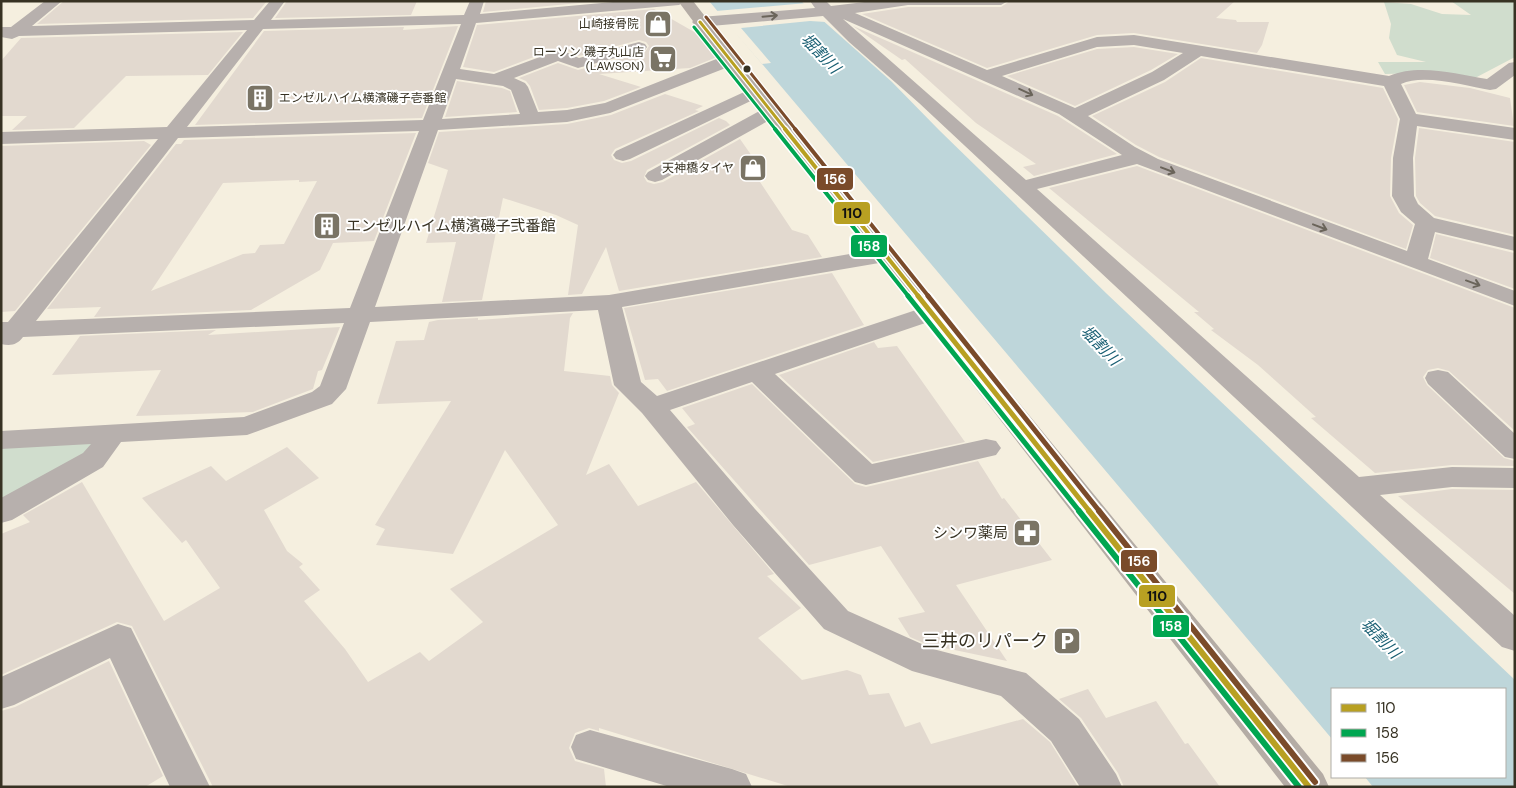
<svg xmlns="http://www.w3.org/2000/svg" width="1516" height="788" viewBox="0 0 1516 788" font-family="'DM Sans','Noto Sans JP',sans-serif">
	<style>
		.green { fill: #d0ddcd }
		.water { fill: #bed6da }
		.pier { fill: #f5efdf }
		.building { fill: #e2d9cf; fill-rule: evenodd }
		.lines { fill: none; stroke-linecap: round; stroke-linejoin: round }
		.minor { fill: #b7b0ad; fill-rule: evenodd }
		.highway { fill: #b4aca5; fill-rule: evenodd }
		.bus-1-far3-casing { stroke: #fff; stroke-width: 5.5 }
		.bus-1-far2-casing { stroke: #fff; stroke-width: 7 }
		.bus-1-far1-casing { stroke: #fff; stroke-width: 9 }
		.bus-1-casing { stroke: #fff; stroke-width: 10 }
		.bus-2-far3-casing { stroke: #fff; stroke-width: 5.5 }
		.bus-2-far2-casing { stroke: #fff; stroke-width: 7 }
		.bus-2-far1-casing { stroke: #fff; stroke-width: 9 }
		.bus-2-casing { stroke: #fff; stroke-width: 10 }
		.bus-3-far3-casing { stroke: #fff; stroke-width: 5.5 }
		.bus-3-far2-casing { stroke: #fff; stroke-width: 7 }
		.bus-3-far1-casing { stroke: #fff; stroke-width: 9 }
		.bus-3-casing { stroke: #fff; stroke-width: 10 }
		.bus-1-far3 { stroke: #b8a022; stroke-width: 3 }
		.bus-1-far2 { stroke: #b8a022; stroke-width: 4 }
		.bus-1-far1 { stroke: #b8a022; stroke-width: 5 }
		.bus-1 { stroke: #b8a022; stroke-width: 6 }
		.bus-2-far3 { stroke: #00a651; stroke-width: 3 }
		.bus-2-far2 { stroke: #00a651; stroke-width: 4 }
		.bus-2-far1 { stroke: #00a651; stroke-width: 5 }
		.bus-2 { stroke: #00a651; stroke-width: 6 }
		.bus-3-far3 { stroke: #7a4b2a; stroke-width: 3 }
		.bus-3-far2 { stroke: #7a4b2a; stroke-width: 4 }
		.bus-3-far1 { stroke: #7a4b2a; stroke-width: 5 }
		.bus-3 { stroke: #7a4b2a; stroke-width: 6 }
		.oneway { stroke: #6a645a }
		.bus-dot { fill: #373223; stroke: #fff; stroke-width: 2 }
		.labels { text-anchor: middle; stroke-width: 4; stroke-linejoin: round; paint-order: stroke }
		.far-poi-label { font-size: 12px; fill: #373223; stroke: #fff; text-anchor: end }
		.poi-label { font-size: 15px; fill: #373223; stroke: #fff; text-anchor: start }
		.water-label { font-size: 16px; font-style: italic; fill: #185e72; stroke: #fff }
		.near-poi-label { font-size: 18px; fill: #373223; stroke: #fff; text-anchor: end }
		.line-badge { stroke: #fff; stroke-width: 2 }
		.badge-label { font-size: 14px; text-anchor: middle; font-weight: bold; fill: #fff }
		.pale-badge-label { font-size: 14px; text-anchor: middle; font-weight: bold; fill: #111 }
	</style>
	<rect width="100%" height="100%" fill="#f5efdf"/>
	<path class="green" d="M1451 1H1515V57L1475 78 1427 73 1385 74 1378 62H1426L1397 55 1389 38 1391 24 1384 2 1411 4 1442 14 1471 15Z
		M102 441 92 453 1 503V447Z"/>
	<path class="water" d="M709 1H801L892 82 939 130 1107 294 1515 680V787H1373L1365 777H1505V689H1332V739Z"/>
	<path class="pier" d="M807 3 826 22 810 21 741 28 771 63 762 64 716 11Z"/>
	<path class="building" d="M64 1H267L253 18 37 24Z
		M287 1H417L411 15 275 18Z
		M486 1H600L483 12Z
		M1010 1H1235L1216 18 1236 20 1237 22H1269L1262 45 1257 53 1134 33 1097 35 987 68 862 14 908 7H1001Z
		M654 9 703 37 717 57 690 68 599 74 641 87 604 101 567 108 539 110 530 86 526 81 519 78 558 63 578 70 645 52 649 46 646 42 639 40 579 56 568 51 555 49 494 72 463 67 477 25Z
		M458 26 422 118 195 125 264 31 404 27 403 30Z
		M853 26 1058 116 1117 154 1034 176 1023 167 1036 164 976 123 905 59 902 60Z
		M243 32 208 75 126 76 74 128 12 130 27 116H1V61L21 38Z
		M1134 47 1178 54 1151 70 1075 106 1007 76 1097 49Z
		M1201 58 1383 88 1398 119 1391 158 1390 196 1399 213 1413 225 1406 249 1159 157 1136 145 1092 116 1165 82Z
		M457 81 502 88 510 91 517 112 445 117Z
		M1420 82 1470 88 1510 98 1514 126 1417 112 1404 85Z
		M665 94 703 106 695 110 699 111 615 149 611 155 614 160 622 163 631 161 719 118 726 121 730 125 647 170 644 177 647 182 654 184 663 182 740 139 761 169 752 170 792 230 808 235 822 257 619 291 606 247 582 294 568 295 578 225 556 215 503 198 482 300 442 302 456 242 426 243 448 170 428 163 439 132 567 124 611 115Z
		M1419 128 1515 142V235L1435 216 1420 203 1416 196 1415 158Z
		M416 133 374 241 333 243 320 270 251 310 94 317 101 307 47 309 176 144H181L184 140ZM299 180V182L317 181 284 244 260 245 255 253 243 254 151 291 223 183Z
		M144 141 151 145 15 311 1 312V146Z
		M1137 166 1515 308V431L1449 371 1438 368 1428 370 1423 377 1427 385 1504 458 1515 461V466L1452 465 1375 473 1311 418 1316 417 1258 365 1211 330 1214 329 1194 312H1199L1049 188Z
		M1436 234 1514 253 1515 289 1430 258Z
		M832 273 864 325 667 391 658 379 645 380 624 308Z
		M573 313 570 318 564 371 610 376 612 385 619 393 586 475 609 464 638 506 696 482 774 574 767 576 801 608 758 638 802 680 847 670 861 675 869 695 889 693 905 727 920 722 931 744 1023 719 1050 742 1078 787H791L599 728V731L589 728 575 733 569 748 575 761 604 769 606 787H213L132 626 117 622 1 675V534L30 522 23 515 82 482 164 621 220 588 186 540 182 543 142 498 211 466 226 481 287 447 319 478 264 510 287 551 303 564 299 567 320 590 304 601 345 649 368 682 420 652 429 661 483 622 450 589 558 525 505 450 453 554 376 545 385 529 375 525 451 401 377 404 396 341 424 340 429 322 438 320 478 318V320Z
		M340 327 322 370 318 371 313 389 253 412 136 416 161 370 52 375 80 336 216 330 208 335Z
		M874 342 878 348 897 346 965 442 873 462 779 375Z
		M752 384 855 484 866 487 978 461 1002 499 1004 498 1052 560 956 585 1007 661 926 644 910 637 898 618 925 612 881 546 809 565 687 427 695 424 682 408Z
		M1452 489 1515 490V594L1398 496Z
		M109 661 163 776 145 787H1V711L15 707Z
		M1088 689 1106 718 1156 701 1185 744 1188 743 1220 787H1124L1118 773 1081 718 1059 699Z"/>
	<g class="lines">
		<path class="minor" d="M45 1H62L32 26 254 20 270 1H285L271 20 464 15 470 1H484L480 14 624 1H686L679 5 476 23 460 69 494 74 556 51 568 53 579 58 639 42 645 44 647 47 645 50 578 68 558 61 514 78 525 83 528 87 538 112 567 110 605 103 724 56H736L738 60 736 64 610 113 567 122 438 130 375 307 609 295 885 248 893 250 896 255 893 260 885 262 622 307 641 382 657 396 922 308 931 306 940 308 943 313 940 318 775 374 872 464 986 439 996 441 1001 448 996 455 866 485 855 482 752 382 670 410 755 509 848 611 933 649 1026 673 1079 719 1116 774 1122 787H1080L1051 741 1001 696 912 671 824 629 733 525 642 413 614 385 598 310 370 322 346 389 332 404 247 435 121 442 103 467 12 520 1 523V498L83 453 91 444 1 449V431L244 417 312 392 320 386 344 323 23 337C17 345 11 346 1 344V322H8L158 139 1 144V132L167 127 247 30 19 36 12 39 1 37V27H11ZM461 24 423 120 187 127 263 29ZM456 79 503 86 511 90 520 114 442 119ZM419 131 350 308 36 321 178 138Z
			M810 1H826L831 6 873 1H1008L1001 5H908L855 13 987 70 1097 37 1134 35 1389 76C1419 63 1456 74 1487 79L1509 63 1515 62V75L1496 89 1490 90C1466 86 1424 73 1401 84L1416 114 1515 128V140L1417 126 1413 158 1414 196 1418 204 1434 218 1515 237V251L1435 232 1428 259 1515 291V306L1137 164 1037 189 1359 477 1452 467 1515 468V488L1452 487 1380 495 1515 616V651L1502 647 919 103 849 42 823 16 700 27 695 25 692 22 695 19 700 17 815 8ZM843 19 1059 114 1122 155 1026 180ZM1134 45 1183 53 1152 72 1075 108 1002 76 1097 47ZM1201 56 1384 86 1400 119 1393 158 1392 196 1401 212 1415 224 1407 251 1158 159 1135 147 1088 116 1164 80Z
			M755 87 761 88 764 92 761 96 630 159 623 161 616 159 613 155 616 151Z
			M771 107 777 108 780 112 777 116 662 180 655 182 648 180 645 176 648 172 765 108Z
			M1438 370 1448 372 1515 434V459L1505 457 1428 384 1425 378 1428 372Z
			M118 624 131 628 210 787H170L110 658 14 705 1 709V677Z
			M590 730 732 769 746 774 752 787H670L576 759 571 747 576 735Z"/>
		<path class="highway" d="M678 1H693L761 88 1323 774 1329 787H1285L749 96Z"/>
		<g class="bus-1-far3-casing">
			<path id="bus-1-far3" d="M700 22 786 130"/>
		</g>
		<g class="bus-1-far2-casing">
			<path id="bus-1-far2" d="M785 129 919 297"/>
		</g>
		<g class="bus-1-far1-casing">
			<path id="bus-1-far1" d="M918 296 1090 512"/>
		</g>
		<g class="bus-1-casing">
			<path id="bus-1" d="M1089 511 1309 787"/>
		</g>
		<g class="bus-2-far3-casing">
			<path id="bus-2-far3" d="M694 27 776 130"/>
		</g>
		<g class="bus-2-far2-casing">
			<path id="bus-2-far2" d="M775 129 909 297"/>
		</g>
		<g class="bus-2-far1-casing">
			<path id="bus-2-far1" d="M908 296 1080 512"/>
		</g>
		<g class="bus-2-casing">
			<path id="bus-2" d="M1079 511 1299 787"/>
		</g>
		<g class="bus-3-far3-casing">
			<path id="bus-3-far3" d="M706 17 796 130"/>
		</g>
		<g class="bus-3-far2-casing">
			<path id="bus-3-far2" d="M795 129 929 297"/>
		</g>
		<g class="bus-3-far1-casing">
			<path id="bus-3-far1" d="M928 296 1100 512"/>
		</g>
		<g class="bus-3-casing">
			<path id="bus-3" d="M1099 511 1315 782"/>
		</g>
		<use href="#bus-1-far3" class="bus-1-far3"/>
		<use href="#bus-1-far2" class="bus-1-far2"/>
		<use href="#bus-1-far1" class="bus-1-far1"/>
		<use href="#bus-1" class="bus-1"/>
		<use href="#bus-2-far3" class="bus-2-far3"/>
		<use href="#bus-2-far2" class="bus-2-far2"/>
		<use href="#bus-2-far1" class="bus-2-far1"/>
		<use href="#bus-2" class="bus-2"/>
		<use href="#bus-3-far3" class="bus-3-far3"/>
		<use href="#bus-3-far2" class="bus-3-far2"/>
		<use href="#bus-3-far1" class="bus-3-far1"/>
		<use href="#bus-3" class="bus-3"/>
	</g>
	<defs><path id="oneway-shaft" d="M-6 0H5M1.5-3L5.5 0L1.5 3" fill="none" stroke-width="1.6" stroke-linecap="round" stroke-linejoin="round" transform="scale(1.25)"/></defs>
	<g class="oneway">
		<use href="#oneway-shaft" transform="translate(770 16) rotate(-5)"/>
		<use href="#oneway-shaft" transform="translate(1026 92) rotate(25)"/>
		<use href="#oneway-shaft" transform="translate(1168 170) rotate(21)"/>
		<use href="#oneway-shaft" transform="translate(1320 227) rotate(21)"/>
		<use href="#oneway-shaft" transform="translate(1473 283) rotate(20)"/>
	</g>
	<defs>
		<g id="shop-square" transform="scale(1.4375)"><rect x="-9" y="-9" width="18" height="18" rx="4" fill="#7a7465" stroke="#fff"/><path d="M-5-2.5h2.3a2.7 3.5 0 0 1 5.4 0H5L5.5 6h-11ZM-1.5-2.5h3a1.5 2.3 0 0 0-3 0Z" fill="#fff"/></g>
		<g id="supermarket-square" transform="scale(1.4375)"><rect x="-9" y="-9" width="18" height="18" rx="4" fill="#7a7465" stroke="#fff"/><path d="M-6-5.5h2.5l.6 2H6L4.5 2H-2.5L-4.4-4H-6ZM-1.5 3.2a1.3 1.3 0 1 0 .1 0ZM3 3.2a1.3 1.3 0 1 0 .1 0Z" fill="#fff"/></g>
		<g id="building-square" transform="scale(1.4375)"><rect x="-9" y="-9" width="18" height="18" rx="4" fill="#7a7465" stroke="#fff"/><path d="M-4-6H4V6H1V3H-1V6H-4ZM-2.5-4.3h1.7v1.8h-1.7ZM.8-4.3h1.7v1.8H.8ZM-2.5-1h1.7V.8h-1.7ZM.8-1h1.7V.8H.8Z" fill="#fff"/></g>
		<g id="pharmacy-square" transform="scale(1.4375)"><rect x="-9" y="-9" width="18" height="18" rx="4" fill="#7a7465" stroke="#fff"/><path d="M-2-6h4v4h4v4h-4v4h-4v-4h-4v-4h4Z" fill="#fff"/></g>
		<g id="parking-square" transform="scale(1.4375)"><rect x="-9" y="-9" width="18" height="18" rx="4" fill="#7a7465" stroke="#fff"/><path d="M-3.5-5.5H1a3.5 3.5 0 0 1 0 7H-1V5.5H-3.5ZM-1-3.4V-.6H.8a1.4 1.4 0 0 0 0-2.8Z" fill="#fff"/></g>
	</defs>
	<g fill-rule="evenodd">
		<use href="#shop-square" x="658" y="24"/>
		<use href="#supermarket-square" x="663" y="59"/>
		<use href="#building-square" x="260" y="98"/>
		<use href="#shop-square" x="753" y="168"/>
		<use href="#building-square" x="327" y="226"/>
		<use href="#pharmacy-square" x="1027" y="533"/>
		<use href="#parking-square" x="1067" y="641"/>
	</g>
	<circle class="bus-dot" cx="747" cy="69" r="4.5"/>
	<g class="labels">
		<g class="far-poi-label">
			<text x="639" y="28">山崎接骨院</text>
			<text x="644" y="56">ローソン 磯子丸山店<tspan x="644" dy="14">(LAWSON)</tspan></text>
			<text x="279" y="102" text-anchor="start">エンゼルハイム横濱磯子壱番館</text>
			<text x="734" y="172">天神橋タイヤ</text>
		</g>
		<g class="poi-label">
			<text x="346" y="231">エンゼルハイム横濱磯子弐番館</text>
			<text x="1008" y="538" text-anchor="end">シンワ薬局</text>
		</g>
		<g class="water-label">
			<text transform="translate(821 53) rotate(46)" y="6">堀割川</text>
			<text transform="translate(1101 345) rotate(46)" y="6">堀割川</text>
			<text transform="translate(1381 638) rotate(46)" y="6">堀割川</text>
		</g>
		<g class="near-poi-label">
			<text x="1048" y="647">三井のリパーク</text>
		</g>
	</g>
	<g class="line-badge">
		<rect x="816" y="167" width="38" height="24" rx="5" fill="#7a4b2a"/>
		<rect x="833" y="201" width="38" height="24" rx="5" fill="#b8a022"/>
		<rect x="850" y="234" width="38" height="24" rx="5" fill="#00a651"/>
		<rect x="1120" y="549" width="38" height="24" rx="5" fill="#7a4b2a"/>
		<rect x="1138" y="584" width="38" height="24" rx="5" fill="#b8a022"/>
		<rect x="1152" y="614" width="38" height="24" rx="5" fill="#00a651"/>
	</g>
	<g class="badge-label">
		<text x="835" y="184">156</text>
		<text x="869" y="251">158</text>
		<text x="1139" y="566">156</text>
		<text x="1171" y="631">158</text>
	</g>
	<g class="pale-badge-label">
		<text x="852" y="218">110</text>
		<text x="1157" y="601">110</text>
	</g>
	<rect width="1516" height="788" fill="none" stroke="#373223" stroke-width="5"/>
	<rect x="1331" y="688" width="175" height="90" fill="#ffffff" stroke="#afada7"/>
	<rect x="1341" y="704" width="25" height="8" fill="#b8a022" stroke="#afada7"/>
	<text x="1376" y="713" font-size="15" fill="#373223">110</text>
	<rect x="1341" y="729" width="25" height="8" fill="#00a651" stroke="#afada7"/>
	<text x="1376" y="738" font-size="15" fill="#373223">158</text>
	<rect x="1341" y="754" width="25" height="8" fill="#7a4b2a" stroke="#afada7"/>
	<text x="1376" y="763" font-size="15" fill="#373223">156</text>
</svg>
